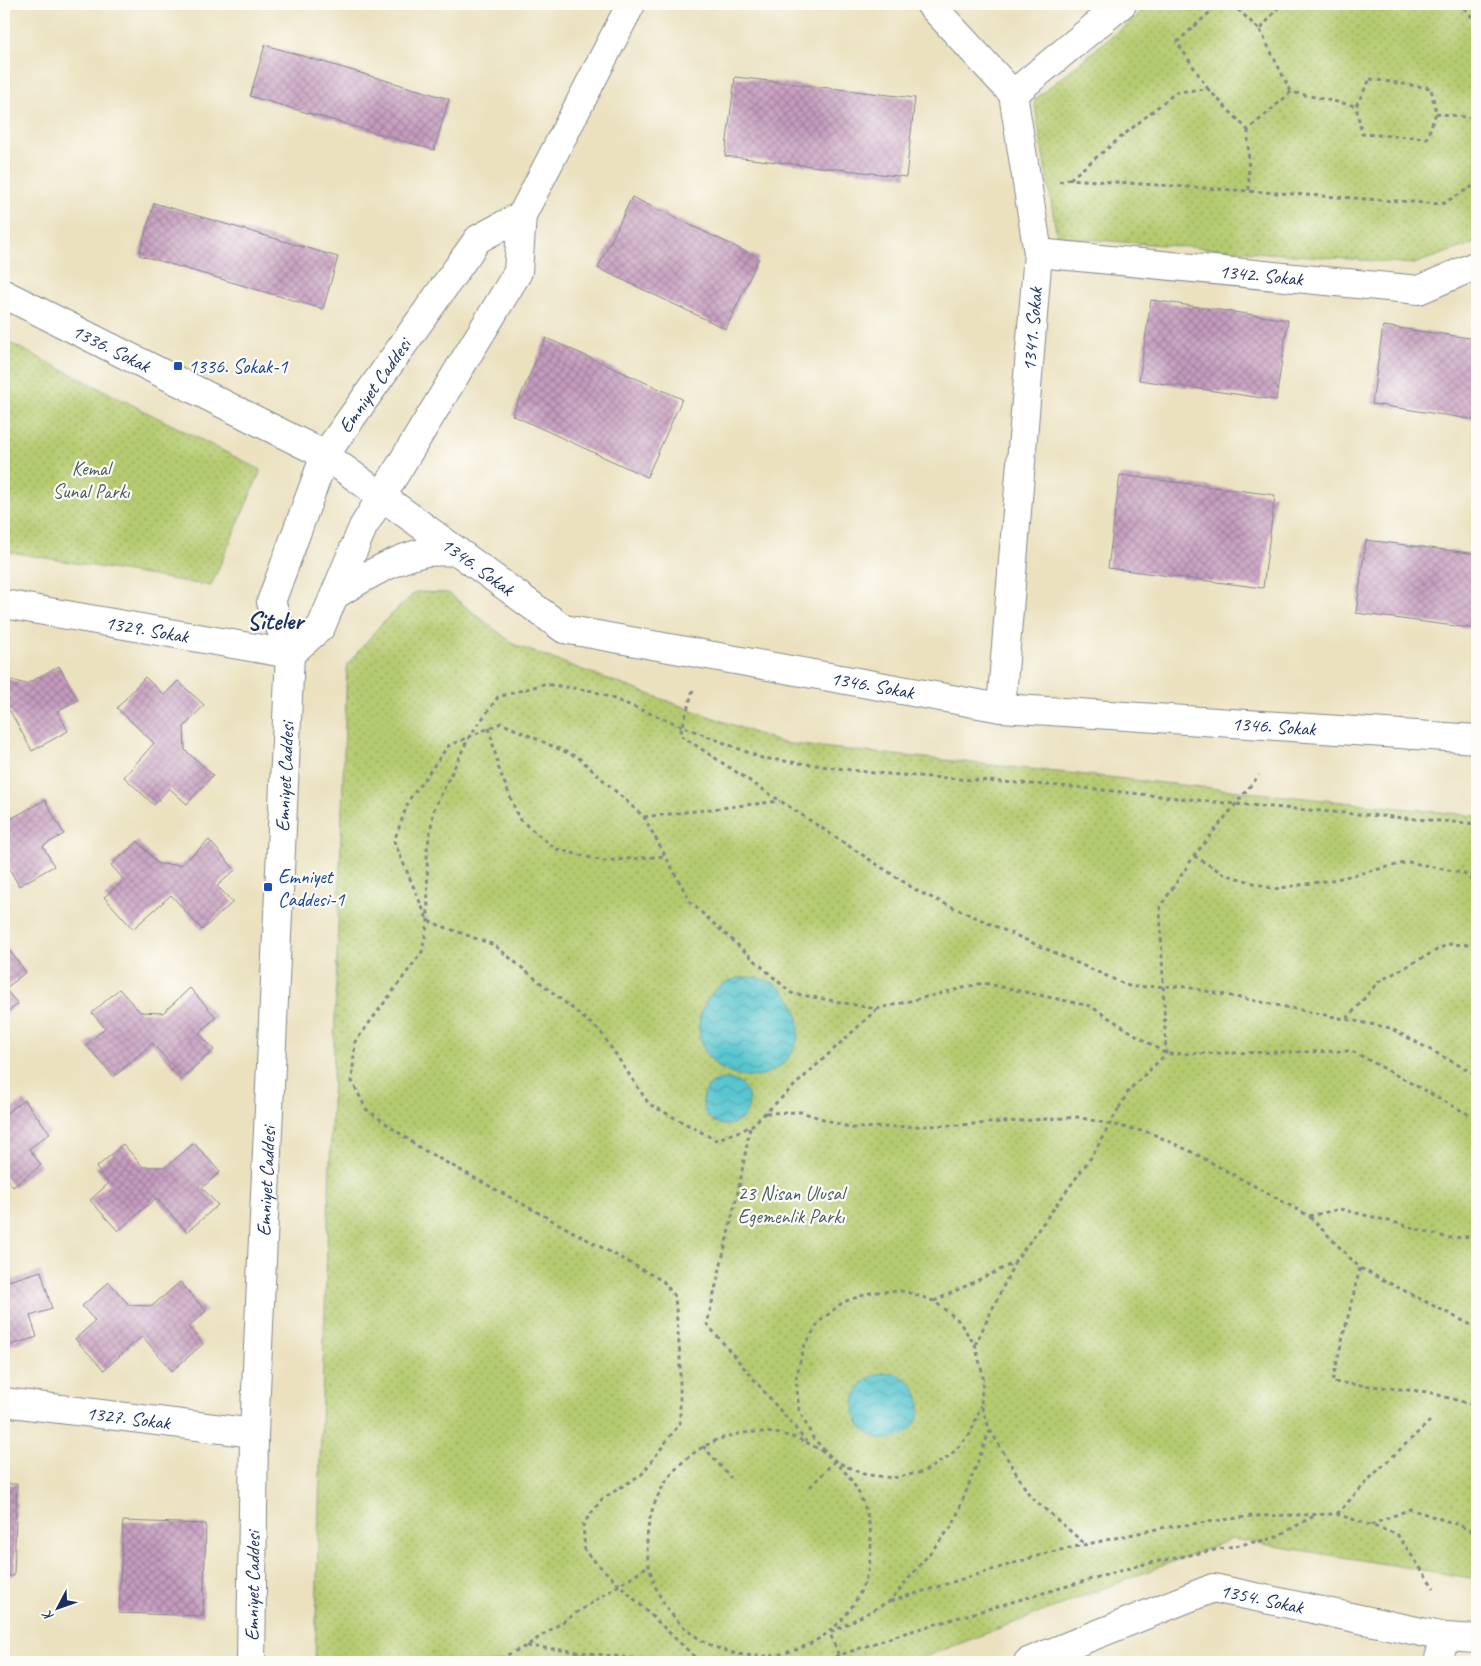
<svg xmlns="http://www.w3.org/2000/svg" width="1481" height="1666" font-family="Caveat,sans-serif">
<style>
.park{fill:url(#park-dots);stroke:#687d67}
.water{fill:url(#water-waves);stroke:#3a7a96}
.building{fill:url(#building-cross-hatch)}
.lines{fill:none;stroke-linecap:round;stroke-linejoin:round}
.minor-casing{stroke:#83888e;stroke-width:30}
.path{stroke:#83888e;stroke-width:3;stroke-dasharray:4 4;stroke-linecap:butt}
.minor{stroke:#fff;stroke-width:28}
.path-bridge{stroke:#83888e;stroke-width:3;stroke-dasharray:4 4;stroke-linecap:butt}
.transit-dot{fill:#1a4fb4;stroke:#fdfcf7;stroke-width:2}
.labels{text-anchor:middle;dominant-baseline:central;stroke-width:4.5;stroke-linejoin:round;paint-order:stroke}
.street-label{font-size:20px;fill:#1b2f5e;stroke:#fdfcf7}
.transit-label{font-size:20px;fill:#164399;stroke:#fdfcf7;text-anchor:start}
.park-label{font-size:20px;fill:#495e63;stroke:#fdfcf7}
.district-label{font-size:25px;font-weight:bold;fill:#1b2f5e;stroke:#fdfcf7}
</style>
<defs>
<pattern id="park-dots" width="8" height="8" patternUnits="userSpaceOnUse" patternTransform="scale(1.25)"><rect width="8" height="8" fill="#b5cb70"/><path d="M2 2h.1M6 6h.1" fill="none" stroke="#92a55f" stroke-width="1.8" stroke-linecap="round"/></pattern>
<pattern id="water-waves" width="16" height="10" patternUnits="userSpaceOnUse" patternTransform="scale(1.25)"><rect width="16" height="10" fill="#59c6cf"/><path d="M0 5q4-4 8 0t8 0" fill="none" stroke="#49a1ab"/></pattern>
<pattern id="building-cross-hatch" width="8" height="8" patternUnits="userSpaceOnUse" patternTransform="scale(1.25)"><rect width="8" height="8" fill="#c59bbd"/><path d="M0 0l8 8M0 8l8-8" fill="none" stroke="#9f7f9d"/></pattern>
</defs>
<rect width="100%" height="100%" fill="#fdfcf7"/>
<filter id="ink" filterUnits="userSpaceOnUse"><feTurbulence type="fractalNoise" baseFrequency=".02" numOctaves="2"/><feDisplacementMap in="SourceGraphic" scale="10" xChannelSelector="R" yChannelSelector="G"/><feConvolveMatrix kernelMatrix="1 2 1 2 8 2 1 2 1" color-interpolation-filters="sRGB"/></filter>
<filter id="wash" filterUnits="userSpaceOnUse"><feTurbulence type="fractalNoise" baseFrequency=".0096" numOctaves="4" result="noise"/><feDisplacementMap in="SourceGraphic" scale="20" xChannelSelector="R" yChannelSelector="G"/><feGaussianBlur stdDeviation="1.12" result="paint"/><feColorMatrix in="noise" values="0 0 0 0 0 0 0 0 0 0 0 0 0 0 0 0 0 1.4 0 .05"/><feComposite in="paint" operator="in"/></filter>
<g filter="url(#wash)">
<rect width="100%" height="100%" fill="#ebe1bf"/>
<!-- park -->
<g class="park">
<path d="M1151 4H1477V242L1414 264 1057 237 1034 100Z"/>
<path d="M4 340 261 470 211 586 4 551Z"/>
<path d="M416 592 448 593 515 645 782 743 1477 816V1579L1232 1539 912 1662H315L321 1424 347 665 382 623Z"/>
</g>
<!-- water -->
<g class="water">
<circle cx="749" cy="1027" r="50"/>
<circle cx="726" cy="1102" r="23"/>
<circle cx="887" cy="1406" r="33"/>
</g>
<g id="blocks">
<!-- building -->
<g class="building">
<path d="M265 45 449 99 434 150 250 96Z"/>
<path d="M735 77 915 98 906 177 725 156Z"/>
<path d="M632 197 759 258 726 329 598 268Z"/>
<path d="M154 203 338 257 323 309 139 255Z"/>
<path d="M1151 300 1288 320 1276 400 1139 380Z"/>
<path d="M1383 326 1477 339V420L1372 404Z"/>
<path d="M546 338 682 399 647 477 512 415Z"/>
<path d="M1120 475 1275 495 1263 588 1108 568Z"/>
<path d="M1366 540 1477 554V629L1356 613Z"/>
<path d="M59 666 78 700 57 711 68 731 32 751 10 711 4 714V678L26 684Z"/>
<path d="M145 677 164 695 178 681 204 705 184 727 185 750 213 775 187 804 169 788 154 805 124 777 154 743 117 708Z"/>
<path d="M45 800 64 834 43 846 54 866 19 886 4 859V816L12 818Z"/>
<path d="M209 840 235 870 217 886 233 902 202 930 171 895 133 929 104 897 124 880 111 865 138 841 158 864 181 865Z"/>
<path d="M4 944 26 972 5 989 18 1004 4 1015Z"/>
<path d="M190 988 216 1017 199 1033 214 1050 183 1077 152 1043 114 1077 86 1045 105 1028 92 1013 119 989 140 1012 163 1013Z"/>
<path d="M24 1100 50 1133 29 1149 41 1165 13 1187 4 1175V1115Z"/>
<path d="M194 1143 220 1172 202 1188 218 1205 187 1232 156 1198 118 1231 90 1200 109 1183 96 1168 123 1144 143 1167H166Z"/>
<path d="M41 1271 52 1309 30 1316 37 1337 4 1347V1281L5 1282Z"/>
<path d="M109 1282 129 1305 152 1306 180 1282 206 1311 188 1327 203 1344 172 1371 142 1336 104 1370 75 1339 95 1321 82 1306Z"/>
<path d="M4 1484H17L14 1576H4Z"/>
<path d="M123 1521 206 1524 203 1616 119 1613Z"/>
<path d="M1252 1659 1272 1661 1271 1662H1249Z"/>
</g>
</g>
</g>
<g filter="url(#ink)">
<use href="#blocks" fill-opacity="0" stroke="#83888e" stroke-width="1"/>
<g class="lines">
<defs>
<g id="minor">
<path d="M930 4 1013 94"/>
<path id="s1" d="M1038 253 1419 290 1477 265"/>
<path id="s2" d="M4 294 325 455 564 629 1001 708 1477 739"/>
<path d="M335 595C361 579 395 558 426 552 436 551 447 552 457 551"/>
<path id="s3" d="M4 604 290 654"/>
<path d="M290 654 321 627 363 527 518 272 522 215"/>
<path id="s4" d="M1001 708 1038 253 1013 94 1122 4"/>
<path id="s5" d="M4 1402 254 1433"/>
<path id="s6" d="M251 1662 254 1433 290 654 271 602 325 455 478 239 522 215 631 4"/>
<path id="s7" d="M1028 1662 1213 1588 1445 1637 1477 1639"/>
<path d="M1438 1662 1445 1637"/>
</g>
</defs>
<!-- minor casing -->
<use href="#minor" class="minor-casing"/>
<!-- path -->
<g class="path">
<path d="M1232 4 1260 30 1281 4"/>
<path d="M1458 4 1462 5 1477 23"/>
<path d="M1260 30 1291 92"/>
<path d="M1370 79 1431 88 1436 113 1427 138 1362 134 1356 106Z"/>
<path d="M1208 89 1177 42 1219 4"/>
<path d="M1436 113 1477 119"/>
<path d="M1248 130 1249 191"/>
<path d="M1070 179 1176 92 1208 89 1248 130 1291 92 1356 106"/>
<path d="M1059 182 1069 179 1442 204 1477 184"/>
<path d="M693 690 680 735 919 892 1131 987 1181 986 1390 1028 1477 1075"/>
<path d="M489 728 499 769 519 819 556 849 603 861 666 856"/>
<path d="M644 817 780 801"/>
<path d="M1194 856 1224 874 1274 889 1332 880 1409 862 1463 873 1477 885"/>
<path d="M877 1009 750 1127 716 1140 649 1104 600 1031 494 945 428 921 394 841 409 800 448 746 501 723 579 758 644 817 691 903 791 993 877 1009 983 983 1090 1006 1166 1054 1352 1051 1477 1119"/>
<path d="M1347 1019 1378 982 1448 944 1477 945"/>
<path d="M1119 1108 1129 1090 1166 1054 1160 907 1194 856 1259 775"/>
<path d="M766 1113 801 1112 852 1128 960 1125 1077 1117 1151 1133 1192 1152 1309 1216 1340 1209 1393 1222 1448 1238 1477 1236"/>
<path d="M750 1128 739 1187 707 1324 806 1441"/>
<path d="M1310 1217 1360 1268 1477 1328"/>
<path d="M1360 1268 1332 1382 1428 1392 1477 1406"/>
<path d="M934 1301 1014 1263 1092 1156 1101 1140"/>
<path d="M975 1345 1014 1264"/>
<path d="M990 1430 1030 1496 1085 1544"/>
<circle cx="759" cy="1544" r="112"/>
<path d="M703 1446 731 1478"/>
<path d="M810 1487 835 1461"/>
<path d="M1337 1514 1373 1475 1430 1421"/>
<path d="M1371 1525 1410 1509 1459 1525 1477 1534"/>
<path d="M891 1601 1047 1553 1161 1528 1253 1516 1337 1514 1397 1534 1434 1588"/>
<path d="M527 1646 666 1662"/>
<path d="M493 1662 526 1646 648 1566"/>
<path d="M700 1662 585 1552 583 1524 602 1499 642 1474 680 1423V1356L675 1297 663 1281 420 1148 366 1109 352 1081 355 1042 422 952 428 921 427 850 434 809 469 737 498 697 544 684 594 691 762 758 874 773 1074 787 1235 804 1477 824"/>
<path d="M731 1662 755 1658"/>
<path d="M820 1662 898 1635 1140 1565 1274 1538 1314 1516"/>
<path d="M841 1662 830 1633 890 1601 953 1525 990 1430 981 1405 983 1375 975 1345 958 1320 934 1301 904 1291 873 1292 843 1302 819 1322 803 1348 796 1379 799 1410 813 1438 835 1461 863 1474 893 1478 923 1472 950 1456 970 1434 981 1405"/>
</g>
<!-- minor -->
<use href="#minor" class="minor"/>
<!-- path-bridge -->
<path class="path-bridge" d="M1101 1140 1119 1108"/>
</g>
</g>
<!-- markers -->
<g class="transit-dot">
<rect x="173" y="361" width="10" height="10" rx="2.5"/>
<rect x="263" y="882" width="10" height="10" rx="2.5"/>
</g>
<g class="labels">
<!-- street labels -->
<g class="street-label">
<text stroke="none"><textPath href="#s1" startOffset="224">1342. Sokak</textPath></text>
<text stroke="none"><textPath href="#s4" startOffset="380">1341. Sokak</textPath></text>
<text stroke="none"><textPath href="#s2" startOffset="120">1336. Sokak</textPath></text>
<text stroke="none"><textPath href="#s6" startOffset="1306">Emniyet Caddesi</textPath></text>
<text stroke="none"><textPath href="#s2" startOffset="548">1346. Sokak</textPath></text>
<text stroke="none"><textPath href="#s3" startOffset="145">1329. Sokak</textPath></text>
<text stroke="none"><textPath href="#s2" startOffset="968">1346. Sokak</textPath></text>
<text stroke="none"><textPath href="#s2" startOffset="1372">1346. Sokak</textPath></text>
<text stroke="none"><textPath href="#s6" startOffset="886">Emniyet Caddesi</textPath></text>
<text stroke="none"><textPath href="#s6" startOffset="481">Emniyet Caddesi</textPath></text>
<text stroke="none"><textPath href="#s5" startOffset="125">1327. Sokak</textPath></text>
<text stroke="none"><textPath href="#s6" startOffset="76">Emniyet Caddesi</textPath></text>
<text stroke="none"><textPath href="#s7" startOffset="249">1354. Sokak</textPath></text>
</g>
<!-- transit labels -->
<g class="transit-label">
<text x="188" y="366">1336. Sokak-1</text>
<text x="278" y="876">Emniyet<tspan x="278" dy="23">Caddesi-1</tspan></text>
</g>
<!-- park labels -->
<g class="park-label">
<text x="91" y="468">Kemal<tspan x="91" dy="23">Sunal Parkı</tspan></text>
<text x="791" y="1193">23 Nisan Ulusal<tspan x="791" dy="23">Egemenlik Parkı</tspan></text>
</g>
<!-- district labels -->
<g class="district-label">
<text x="275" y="621">Siteler</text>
</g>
</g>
<!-- margin -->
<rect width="1481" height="1666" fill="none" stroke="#fdfcf7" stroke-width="20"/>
<!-- north arrow -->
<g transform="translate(58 1608) rotate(229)" stroke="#fdfcf7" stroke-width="4" paint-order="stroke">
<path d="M0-4L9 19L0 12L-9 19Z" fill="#1b2f5e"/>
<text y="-8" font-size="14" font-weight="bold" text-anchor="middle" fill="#1b2f5e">K</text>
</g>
</svg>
